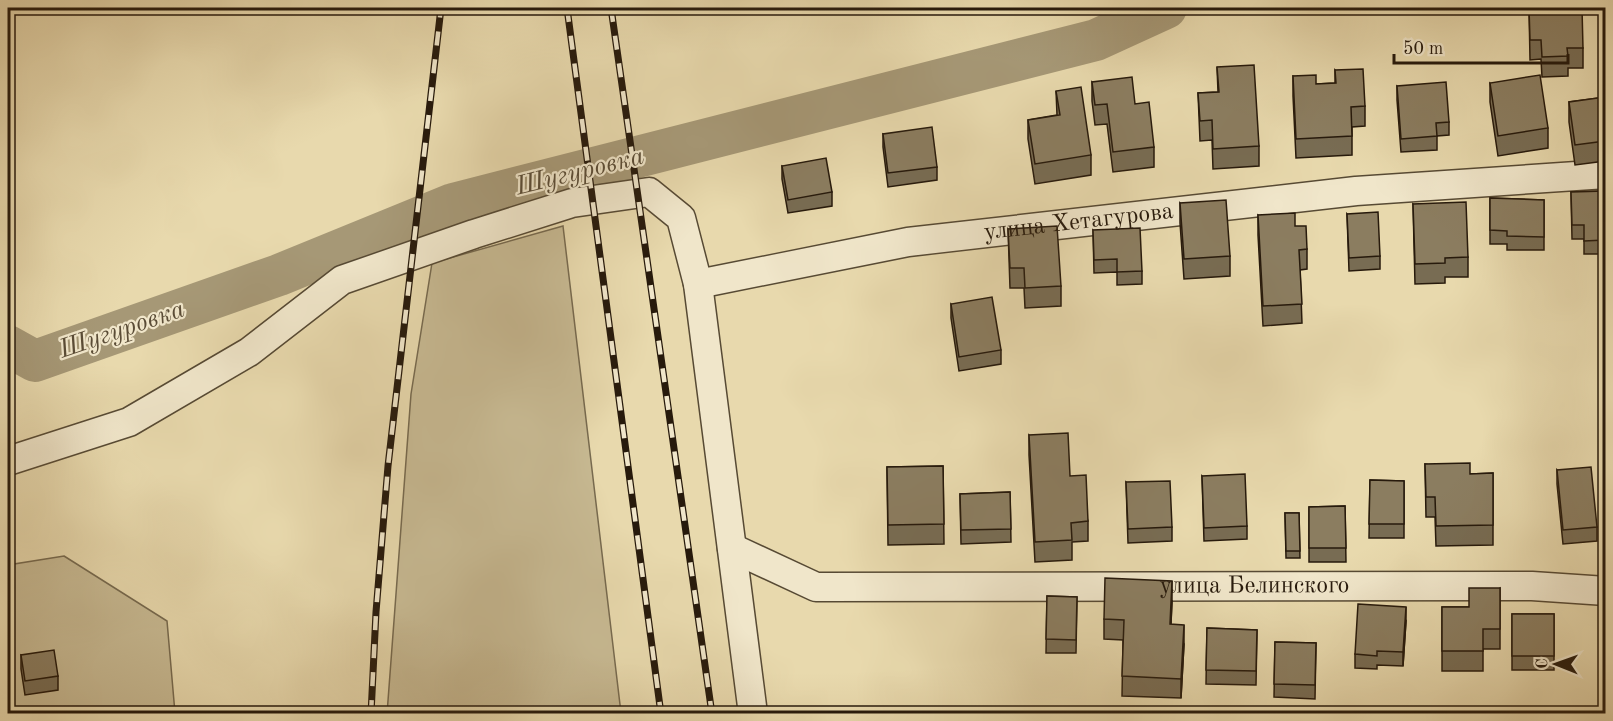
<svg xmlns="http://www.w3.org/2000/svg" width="1613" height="721" font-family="'Old Standard TT',serif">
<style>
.green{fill:#c7b992;stroke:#776a4f;stroke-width:1.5}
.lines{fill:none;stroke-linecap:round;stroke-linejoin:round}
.river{stroke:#a69876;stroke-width:42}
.minor-casing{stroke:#574a34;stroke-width:31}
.minor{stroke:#f0e6ca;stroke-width:28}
.rail-casing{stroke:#271a0c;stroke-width:7}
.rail{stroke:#f0e6ca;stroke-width:4.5;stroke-dasharray:14;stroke-linecap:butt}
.wall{fill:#786c53;stroke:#271a0c;stroke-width:1.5}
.shaded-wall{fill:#615843;stroke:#271a0c;stroke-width:1.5}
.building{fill:#8b7d60;stroke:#271a0c;stroke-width:1.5}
.labels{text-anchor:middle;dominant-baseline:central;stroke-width:4.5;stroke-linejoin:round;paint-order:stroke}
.street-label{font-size:24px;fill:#271a0c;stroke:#f0e6ca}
.water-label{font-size:26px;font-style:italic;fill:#5a4c36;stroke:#f0e6ca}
</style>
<rect width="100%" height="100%" fill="#e8d9ad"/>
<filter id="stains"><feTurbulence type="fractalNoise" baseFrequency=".00333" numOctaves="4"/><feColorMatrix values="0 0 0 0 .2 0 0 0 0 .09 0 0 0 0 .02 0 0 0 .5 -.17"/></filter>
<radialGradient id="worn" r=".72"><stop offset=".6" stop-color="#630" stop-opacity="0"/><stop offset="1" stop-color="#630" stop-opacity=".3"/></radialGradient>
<!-- green -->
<g class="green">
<path d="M563 226 621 713 387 714 411 394 432 263Z"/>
<path d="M64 556 167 621 175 713 8 714V565Z"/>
</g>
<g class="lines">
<!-- river -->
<path class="river" d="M8 346 35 361 279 275 453 204 1096 40 1166 8"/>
<defs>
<g id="minor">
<path id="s1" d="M698 284 908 242 1356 191 1606 174"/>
<path d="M8 461 129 422 249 352 342 280 474 234 572 203 649 192 681 218 698 284 753 714"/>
<path id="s2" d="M732 548 816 587 1532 586 1606 591"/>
</g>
</defs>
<!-- minor casing -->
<use href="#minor" class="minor-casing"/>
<!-- minor -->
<use href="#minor" class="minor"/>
<defs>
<g id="rail">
<path d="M567 8 661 714"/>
<path d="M611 8 712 714"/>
<path d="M371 714 376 612 388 466 441 8"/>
</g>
</defs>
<!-- rail casing -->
<use href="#rail" class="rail-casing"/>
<!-- rail -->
<use href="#rail" class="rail"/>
</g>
<!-- wall -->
<g class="wall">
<path d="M1529 8 1583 48V68H1568V76L1542 77 1541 59 1530 60Z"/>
<path d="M1217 67 1259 146V166L1213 169 1212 140 1200 141 1198 93 1218 92Z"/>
<path d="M1335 70 1365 106V126L1352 127V155L1296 158 1293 96V76L1316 84 1335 83Z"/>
<path d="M1092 82 1154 147V167L1113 172 1107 124 1095 125 1092 101Z"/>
<path d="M1490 83 1548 128V148L1498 156 1490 102Z"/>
<path d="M1397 86 1449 122V135L1437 136V150L1401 152 1397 100Z"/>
<path d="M1056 91 1091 155V175L1035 184 1028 139V120L1057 115Z"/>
<path d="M1605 97V161L1575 165 1569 122V102Z"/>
<path d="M883 134 937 167V180L888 187 883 147Z"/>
<path d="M782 166 832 192V206L788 213 782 179Z"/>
<path d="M1605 191V254H1584V239H1572L1571 192Z"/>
<path d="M1490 198 1544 200V250H1507V244H1490Z"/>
<path d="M1180 203 1230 256V276L1184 279 1180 223Z"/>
<path d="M1413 204 1468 257V277H1445V283L1415 284Z"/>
<path d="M1347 214 1380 256V269L1349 271Z"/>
<path d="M1258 215 1307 249V269L1300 270 1302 323 1263 326 1258 235Z"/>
<path d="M1008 229 1061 286V306L1025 308 1024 288H1010Z"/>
<path d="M1093 230 1142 271V284L1117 285V272L1094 273Z"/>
<path d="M951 304 1001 350V364L959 371 951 318Z"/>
<path d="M1029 435 1070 476 1088 521V541L1072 542V560L1035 562 1029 455Z"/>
<path d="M1425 464 1470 474 1493 473V545L1436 546 1435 517H1426Z"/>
<path d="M943 466 944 544 888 545 887 467Z"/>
<path d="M1557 470 1597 527V541L1563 544 1557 484Z"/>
<path d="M1202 476 1247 526V539L1204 541Z"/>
<path d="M1370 480 1404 481V538H1369Z"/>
<path d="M1126 482 1172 527V541L1128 543Z"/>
<path d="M1010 492 1011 542 961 544 960 494Z"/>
<path d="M1345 506 1346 562H1309V507Z"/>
<path d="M1285 513H1299L1300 558H1286Z"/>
<path d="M1500 588V649H1483V671H1442V607H1469Z"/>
<path d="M1047 596 1077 597 1076 653H1046Z"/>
<path d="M1172 601 1171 624 1184 644 1181 698 1122 696 1123 640 1104 639V619Z"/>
<rect x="1512" y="614" width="42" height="56"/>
<path d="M1406 621 1403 666 1377 665V669L1355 668V654Z"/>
<path d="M1207 628 1257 630 1256 685 1206 684Z"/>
<path d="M1275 642 1316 643 1315 699 1274 697Z"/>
<path d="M21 655 58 676V690L25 695 21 669Z"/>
</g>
<!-- shaded-wall -->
<g class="shaded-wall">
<path d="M1172 581V601L1170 644V624Z"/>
<path d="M1406 607V621L1403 666V652Z"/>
<path d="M1184 625V644L1181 698V679Z"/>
</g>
<!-- building -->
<g class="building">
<path d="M1529 8H1582L1583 48H1567L1568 56 1542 57 1541 40H1530Z"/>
<path d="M1254 65 1259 146 1213 149 1212 120 1200 121 1198 93 1219 92 1217 67Z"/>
<path d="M1363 69 1365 106 1351 107 1352 136 1296 139 1293 76 1316 75V84L1336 83 1335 70Z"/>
<path d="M1540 75 1548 128 1498 136 1490 83Z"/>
<path d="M1132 77 1135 104 1149 102 1154 147 1113 152 1107 104 1095 105 1092 82Z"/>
<path d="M1446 82 1449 122 1436 123 1437 136 1401 139 1397 86Z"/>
<path d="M1081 87 1091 155 1035 164 1028 120 1060 115 1056 91Z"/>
<path d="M1605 97V141L1575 145 1569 102Z"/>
<path d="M932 127 937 167 888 173 883 134Z"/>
<path d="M826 158 832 192 788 200 782 166Z"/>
<path d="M1605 191V240L1584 241V225H1572L1571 192Z"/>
<path d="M1490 198 1544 200V237L1507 236V231L1490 230Z"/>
<path d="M1226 200 1230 256 1184 259 1180 203Z"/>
<path d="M1466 202 1468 257 1445 258V263L1415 264 1413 204Z"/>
<path d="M1378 212 1380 256 1349 258 1347 214Z"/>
<path d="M1295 213V226H1306L1307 249 1299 250 1302 304 1263 306 1258 215Z"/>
<path d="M1057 226 1061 286 1025 288 1024 268H1010L1008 229Z"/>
<path d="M1140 228 1142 271 1117 272V259L1094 260 1093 230Z"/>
<path d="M992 297 1001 350 959 357 951 304Z"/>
<path d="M1068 433 1070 476 1086 475 1088 521 1071 523 1072 540 1035 542 1029 435Z"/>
<path d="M1470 463V474L1493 473V525L1436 526 1435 497H1426L1425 464Z"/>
<path d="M943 466 944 524 888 525 887 467Z"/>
<path d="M1591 467 1597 527 1563 530 1557 470Z"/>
<path d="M1245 474 1247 526 1204 528 1202 476Z"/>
<path d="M1370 480 1404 481V524H1369Z"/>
<path d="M1170 481 1172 527 1128 529 1126 482Z"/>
<path d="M1010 492 1011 529 961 530 960 494Z"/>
<path d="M1345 506 1346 548H1309V507Z"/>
<path d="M1285 513H1299L1300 551H1286Z"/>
<path d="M1105 578 1172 581 1170 624 1184 625 1181 679 1122 676 1124 620 1104 619Z"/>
<path d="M1469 588H1500V629H1483V651H1442V607H1469Z"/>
<path d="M1047 596 1077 597 1076 640 1046 639Z"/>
<path d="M1358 604 1406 607 1403 652 1377 651V656L1355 654Z"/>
<rect x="1512" y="614" width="42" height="42"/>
<path d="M1207 628 1257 630 1256 671 1206 670Z"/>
<path d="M1275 642 1316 643 1315 685 1274 684Z"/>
<path d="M54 650 58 676 25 681 21 655Z"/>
<rect x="1434" y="712" width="33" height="2"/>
</g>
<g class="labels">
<!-- street labels -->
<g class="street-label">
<text stroke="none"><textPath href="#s1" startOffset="386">улица Хетагурова</textPath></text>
<text stroke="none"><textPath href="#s2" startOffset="531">улица Белинского</textPath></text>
</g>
<!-- water labels -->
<g class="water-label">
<text transform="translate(580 172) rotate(-14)">Шугуровка</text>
<text transform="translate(122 330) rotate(-19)">Шугуровка</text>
</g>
</g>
<!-- margin -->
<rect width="1613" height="721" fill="none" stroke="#e8d9ad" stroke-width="30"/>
<rect x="9" y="9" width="1595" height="703" fill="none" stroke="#271a0c" stroke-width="3"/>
<rect x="15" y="15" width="1583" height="691" fill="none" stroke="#271a0c" stroke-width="1.5"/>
<!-- north arrow -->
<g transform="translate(1556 664) rotate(271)" stroke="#f0e6ca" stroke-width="4.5" paint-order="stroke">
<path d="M0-4.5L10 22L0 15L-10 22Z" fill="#271a0c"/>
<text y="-9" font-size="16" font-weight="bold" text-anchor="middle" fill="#271a0c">С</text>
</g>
<!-- scale -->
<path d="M1394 54v9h174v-9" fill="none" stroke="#271a0c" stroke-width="3"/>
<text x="1403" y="54" font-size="18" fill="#271a0c" stroke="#f0e6ca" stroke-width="4.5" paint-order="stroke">50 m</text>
<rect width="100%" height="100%" filter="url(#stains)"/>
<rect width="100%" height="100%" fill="url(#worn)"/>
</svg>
